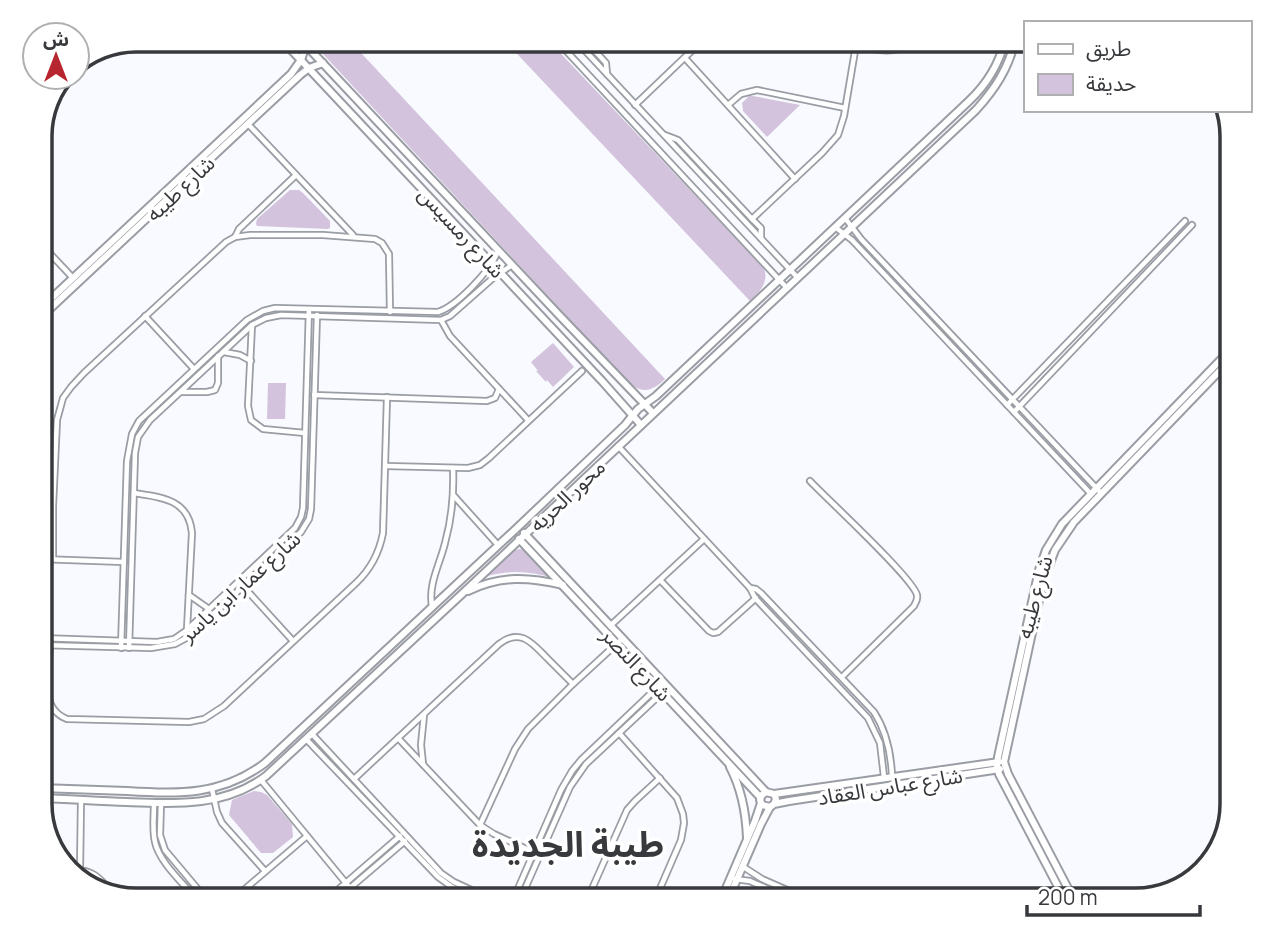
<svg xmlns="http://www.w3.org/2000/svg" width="1272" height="940" font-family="Manrope,'Noto Sans Arabic',sans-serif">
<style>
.green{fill:#d3c3dc}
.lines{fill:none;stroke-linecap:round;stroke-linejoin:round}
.street-casing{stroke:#9a9da4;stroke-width:8}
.secondary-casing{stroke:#9a9da4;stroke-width:10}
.primary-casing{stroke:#9a9da4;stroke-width:10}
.street{stroke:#fff;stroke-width:4.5}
.secondary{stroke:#fff;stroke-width:6}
.primary{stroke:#fff;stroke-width:7}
.labels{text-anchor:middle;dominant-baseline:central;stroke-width:7;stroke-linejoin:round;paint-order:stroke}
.street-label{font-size:21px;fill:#37393c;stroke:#fff}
.town-label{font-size:35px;font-weight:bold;fill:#37393c;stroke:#fff}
.rim{fill:none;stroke:#37393c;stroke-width:3.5}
</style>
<rect width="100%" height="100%" fill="#f8faff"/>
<!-- green -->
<g class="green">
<path d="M310 40H349L665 379C640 404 629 381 610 363Z"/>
<path d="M504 40H548L764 268C769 283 760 291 750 301Z"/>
<path d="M749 96H753L800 105 767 137 743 111 742 103Z"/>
<path d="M290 190H299L303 193 330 221V228L328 229 257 226 256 224 257 219Z"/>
<path d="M553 343 574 367 553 387 547 380 546 382 536 371H538L531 362Z"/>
<path d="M268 383H286L285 419H267Z"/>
<path d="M519 549 527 550 552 578C530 571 510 570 488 576L512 551Z"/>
<path d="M254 791 261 792 267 795 292 824 293 837 273 853H261L229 815 232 800Z"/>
</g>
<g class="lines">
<defs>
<g id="street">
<path d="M556 40 786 287"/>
<path d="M575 40 797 277"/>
<path d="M585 40 606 63 607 74"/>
<path d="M834 40C860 46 894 60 917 40"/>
<path d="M596 52 610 40"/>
<path d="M685 58 795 179"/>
<path d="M635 105 703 40"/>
<path d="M728 105 741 94 757 90 845 108"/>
<path d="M248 124 353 235"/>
<path d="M665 135 678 140 752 219 761 228V238"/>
<path d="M845 218 861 239 1101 493"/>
<path d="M752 219 822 153 838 135 844 116 856 45"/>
<path d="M835 227 852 240 1091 494"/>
<path d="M235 237 239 229 296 175"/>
<path d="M40 243 73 278"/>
<path d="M145 316 194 369"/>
<path d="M441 320 450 336 528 420"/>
<path d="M252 325 248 406 251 420 263 429 305 433"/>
<path d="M224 352 240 355 251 361"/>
<path d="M181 392H207L215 390 218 383V356"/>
<path d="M314 395 487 401 495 398 499 389"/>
<path d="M1007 405 1185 221"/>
<path d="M1014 412 1192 225"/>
<path d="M618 446 750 588 755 598 868 718 880 743 884 777"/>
<path d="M386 466 468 468 480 465 489 458 582 371"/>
<path d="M810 481C827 499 913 578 917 595 918 600 916 601 914 606L842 677"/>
<path d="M134 493C161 497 189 499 192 533L187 629"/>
<path d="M454 496 498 545"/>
<path d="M40 559 124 562"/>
<path d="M53 559V506L57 420 63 398 71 387 84 373 226 242 235 237 250 235H323L375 239 382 243 389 254 390 312"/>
<path d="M660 580 709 631 713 633 718 632 756 598"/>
<path d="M243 586 293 641"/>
<path d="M750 588 756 589 761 593 874 712C887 732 891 753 892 776"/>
<path d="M189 595 209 609"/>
<path d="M432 606C428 584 440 564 445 543 452 518 454 493 453 468"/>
<path d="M610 626 704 539"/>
<path d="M40 638 157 642 174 639 187 630 295 528 301 517 303 508 309 309"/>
<path d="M40 645 151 648 175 644 190 636 301 532 309 519 311 509 317 315"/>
<path d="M50 646C49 670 38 708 67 719L189 722 204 719 224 706 356 583C371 569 379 554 383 533L387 397"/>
<path d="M121 648 127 461 132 434 139 421 247 320 263 311 275 308 438 312C457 306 491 270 498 251"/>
<path d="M129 648 135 453 138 437 150 420 252 325 266 318 281 315 441 320 450 316 493 278 512 265"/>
<path d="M619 733 677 798 683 814 684 823 681 840 655 900"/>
<path d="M312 734 441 873 454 882 493 900"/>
<path d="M398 738 480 825 494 834 535 853"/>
<path d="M306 739 438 877 452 887 478 900"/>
<path d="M423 764 421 745 424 715"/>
<path d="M354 779 499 644C521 627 533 644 548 659 556 667 565 676 573 684"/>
<path d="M261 780 350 888"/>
<path d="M212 789 217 812 222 823 265 871"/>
<path d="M154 803C154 816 152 830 155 842 159 862 184 884 197 900"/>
<path d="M161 803 160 835 165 850 207 900"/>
<path d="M480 825 515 749 528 729 573 684 623 638"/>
<path d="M742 866 762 879 810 900"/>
<path d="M80 870 81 800"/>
<path d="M73 871C91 868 100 878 111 891"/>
<path d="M735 879 750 881 793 900"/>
<path d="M232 900 307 836"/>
<path d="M326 900 400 836"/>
<path d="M336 900 405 841"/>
<path d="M513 900 561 790 572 771 581 760 663 682"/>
<path d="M520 900 570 787 586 764 664 691"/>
<path d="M587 900 627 810 635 801 660 778"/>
</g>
<g id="secondary">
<path d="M282 40 602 381 641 425"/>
<path d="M301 40 559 315 653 413"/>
<path d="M40 309 291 74 301 60 306 45"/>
<path d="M40 318 300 75 309 68 323 63"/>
<path d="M524 533 766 792"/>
<path d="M519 539 760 797"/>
<path d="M468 591C501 575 529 577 563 585"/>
<path d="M730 767C742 790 746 812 747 838"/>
<path d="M40 788C69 789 98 790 127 791 179 794 221 796 265 763L518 527 625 425 638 409 656 396 969 101C987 84 999 65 1005 40"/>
<path d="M774 794 999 762"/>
<path d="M40 798C69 799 98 801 127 802 176 804 224 807 266 776L463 593 976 110C995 89 1009 68 1015 40"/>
<path d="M774 804 776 799 774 794 766 792 762 795 760 800 762 805 770 807 774 804 789 801 1000 769"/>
<path d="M721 900 755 821 761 803"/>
<path d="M728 900 761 824 770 807"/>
<path d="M1065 900 999 774 997 766 998 757 1039 570 1046 550 1062 524 1232 348"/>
<path d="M1074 900 1008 774 1004 762 1043 582 1055 550 1074 522 1232 358"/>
</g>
<path id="primary" d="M95 56 145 40"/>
</defs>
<!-- street casing -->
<use href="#street" class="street-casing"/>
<!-- secondary casing -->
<use href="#secondary" class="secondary-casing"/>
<!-- primary casing -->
<use href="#primary" class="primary-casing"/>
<!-- street -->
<use href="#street" class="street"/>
<!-- secondary -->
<use href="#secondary" class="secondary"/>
<!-- primary -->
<use href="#primary" class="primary"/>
</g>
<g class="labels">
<!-- street labels -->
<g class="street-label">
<text transform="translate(180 188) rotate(-43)">شارع طيبه</text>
<text transform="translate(462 232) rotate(47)">شارع رمسيس</text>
<text transform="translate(567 495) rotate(-43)">محور الحريه</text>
<text transform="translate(240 586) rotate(-42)">شارع عمار ابن ياسر</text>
<text transform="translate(1034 597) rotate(-75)">شارع طيبه</text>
<text transform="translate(637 664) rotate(47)">شارع النصر</text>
<text transform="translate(890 786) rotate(-9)">شارع عباس العقاد</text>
</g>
<!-- town labels -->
<g class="town-label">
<text x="568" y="844">طيبة الجديدة</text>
</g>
</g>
<!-- crop -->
<path d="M0 0H1272V940H0ZM136 52H1136A84 84 0 0 1 1220 136V804A84 84 0 0 1 1136 888H136A84 84 0 0 1 52 804V136A84 84 0 0 1 136 52Z" fill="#fff" fill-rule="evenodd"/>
<path class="rim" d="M136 52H1136A84 84 0 0 1 1220 136V804A84 84 0 0 1 1136 888H136A84 84 0 0 1 52 804V136A84 84 0 0 1 136 52Z"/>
<!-- legend -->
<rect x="1024" y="21" width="228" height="91" fill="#ffffff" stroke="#afb0b1" stroke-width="2"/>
<rect x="1038" y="44" width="35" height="10" fill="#ffffff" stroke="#afb0b1" stroke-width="2"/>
<text x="1086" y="56" font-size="21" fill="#37393c">طريق</text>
<rect x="1038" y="74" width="35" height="21" fill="#d3c3dc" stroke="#afb0b1" stroke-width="2"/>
<text x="1086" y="91" font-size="21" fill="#37393c">حديقة</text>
<!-- north arrow -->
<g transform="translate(56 56)"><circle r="33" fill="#ffffff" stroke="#afb0b1" stroke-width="2"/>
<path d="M0-5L12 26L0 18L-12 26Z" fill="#b7262e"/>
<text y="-10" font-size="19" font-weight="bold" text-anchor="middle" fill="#37393c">ش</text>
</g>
<!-- scale -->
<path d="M1027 905v10h173v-10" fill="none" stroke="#37393c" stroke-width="3.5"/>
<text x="1038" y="905" font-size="21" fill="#37393c" stroke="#ffffff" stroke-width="5" paint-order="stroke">200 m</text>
</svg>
